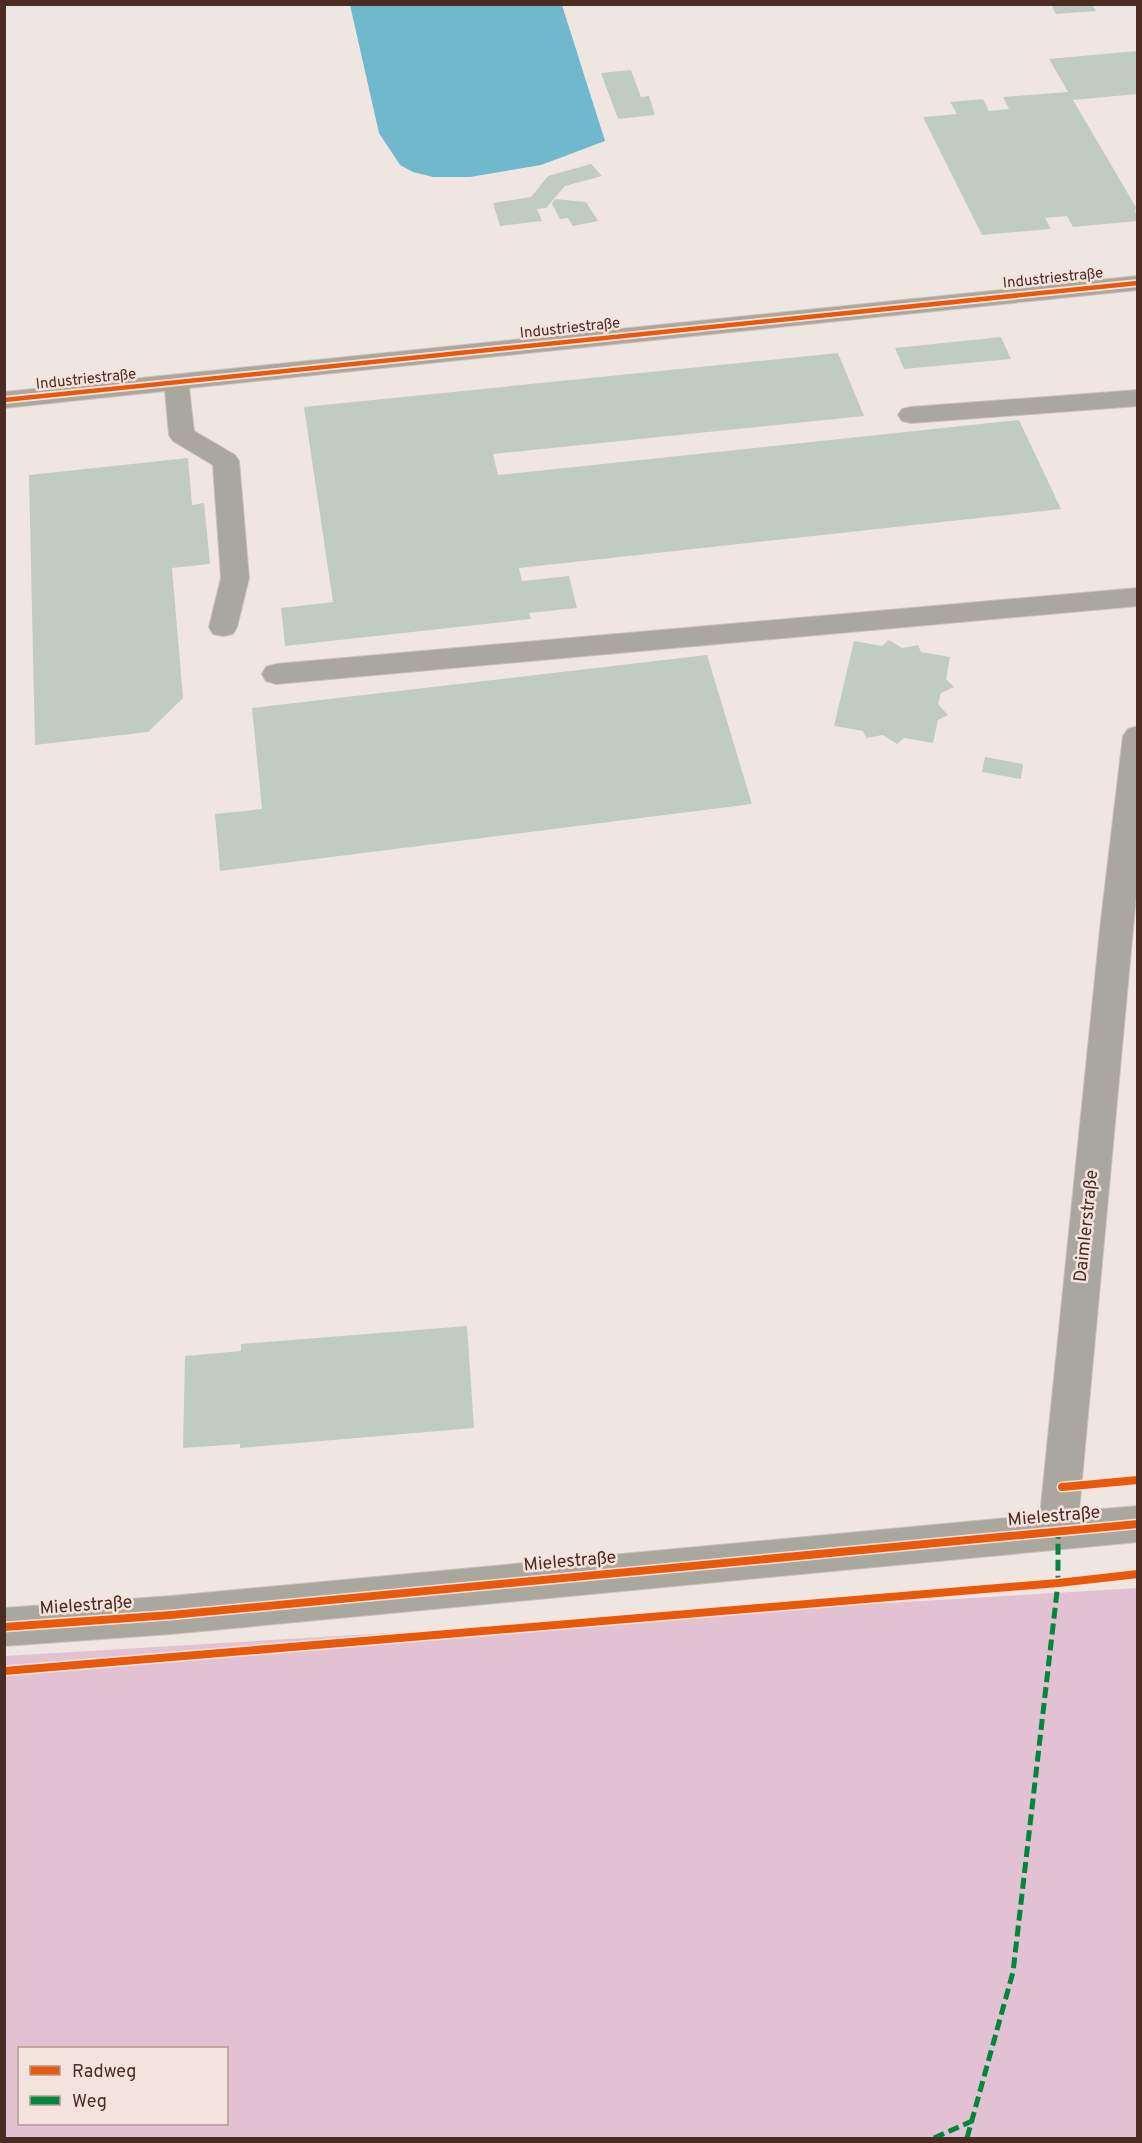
<svg xmlns="http://www.w3.org/2000/svg" width="1142" height="2143" font-family="Overpass,sans-serif">
<style>
.green{fill:#e2c2d2;fill-rule:evenodd}
.water{fill:#70b8cc}
.building{fill:#c0ccc2}
.lines{fill:none;stroke-linecap:round;stroke-linejoin:round}
.minor-casing{stroke:#cdc2bc;stroke-width:2}
.minor{fill:#aaa79e;fill-rule:evenodd}
.quiet{stroke:#00873e;stroke-width:5;stroke-dasharray:11 5;stroke-linecap:butt}
.cycleway-far1-casing{stroke:#f4e3dd;stroke-width:8}
.cycleway-casing{stroke:#f4e3dd;stroke-width:11}
.cycleway-far1{stroke:#e8590c;stroke-width:4.5}
.cycleway{stroke:#e8590c;stroke-width:8}
.labels{text-anchor:middle;dominant-baseline:central;stroke-width:5;stroke-linejoin:round;paint-order:stroke}
.far-street-label{font-size:15px;fill:#4b2c22;stroke:#f4e3dd}
.street-label{font-size:18px;fill:#4b2c22;stroke:#f4e3dd}
</style>
<rect width="100%" height="100%" fill="#efe6e2"/>
<!-- green -->
<path class="green" d="M1137 1588V2138H5V1656ZM20 2048H226V2124H20Z"/>
<!-- water -->
<path class="water" d="M350 5H562L605 141 541 165 470 177H433L413 172 400 165 379 133Z"/>
<!-- building -->
<g class="building">
<path d="M1051 4H1092L1096 11 1056 14Z"/>
<path d="M1137 51V94L1073 100 1137 209H1135L1137 221 1073 227 1067 216 1045 218 1051 229 982 235 923 117 957 114 950 102 983 99 989 111 1009 109 1003 97 1068 92 1049 59Z"/>
<path d="M631 70 641 97 649 96 655 115 618 119 601 73Z"/>
<path d="M591 164 602 176 565 186 546 208 537 209 542 221 500 226 493 203 531 197 548 176Z"/>
<path d="M555 199 586 202 598 221 573 226 568 218 560 219 552 204Z"/>
<path d="M1001 337 1011 359 904 369 895 348Z"/>
<path d="M838 353 864 416 493 454 498 475 1019 420 1061 509 519 568 522 581 569 576 577 608 529 613 531 619 285 646 281 608 333 602 304 407Z"/>
<path d="M188 458 192 505 204 503 210 564 172 568 183 698 148 732 35 745 29 475Z"/>
<path d="M889 640 902 648 918 645 921 652 950 657 946 679 954 687 941 693 938 704 948 715 938 720 933 743 904 738 897 744 883 735 866 738 863 731 834 726 854 641 882 646Z"/>
<path d="M707 655 752 804 220 871 215 814 262 809 252 708Z"/>
<path d="M985 757 1023 764 1021 779 982 772Z"/>
<path d="M467 1326 474 1428 240 1448V1444L183 1448 185 1356 241 1351V1344Z"/>
</g>
<g class="lines">
<defs>
<g id="minor">
<path d="M1138 276V290L189 388 194 431 235 455 239 461 249 578 237 627 233 634 223 636 213 634 209 627 221 578 213 465 173 441 169 435 165 391 4 408V392Z"/>
<path d="M1138 390V406L911 423 902 421 898 415 902 409 911 407Z"/>
<path d="M1138 588V606L276 684 266 681 262 674 266 667 276 664Z"/>
<path d="M1138 726V875L1079 1511 1138 1506V1542L171 1634 4 1646V1608L171 1596 1040 1515 1101 920 1123 736 1128 729Z"/>
</g>
</defs>
<!-- minor casing -->
<use href="#minor" class="minor-casing"/>
<!-- minor -->
<use href="#minor" class="minor"/>
<!-- quiet -->
<g class="quiet">
<path d="M934 2138 972 2121"/>
<path d="M967 2138 1013 1972 1058 1583V1531"/>
</g>
<defs>
<path id="cycleway-far1" d="M4 400 1138 283"/>
<g id="cycleway">
<path d="M1062 1487 1138 1480"/>
<path d="M4 1627 171 1615 1138 1524"/>
<path d="M4 1671 1058 1583 1138 1574"/>
</g>
</defs>
<!-- cycleway-far1 casing -->
<use href="#cycleway-far1" class="cycleway-far1-casing"/>
<!-- cycleway casing -->
<use href="#cycleway" class="cycleway-casing"/>
<!-- cycleway-far1 -->
<use href="#cycleway-far1" class="cycleway-far1"/>
<!-- cycleway -->
<use href="#cycleway" class="cycleway"/>
</g>
<g class="labels">
<!-- far-street labels -->
<g class="far-street-label">
<text transform="translate(1053 279) rotate(-6)">Industriestraße</text>
<text transform="translate(570 329) rotate(-6)">Industriestraße</text>
<text transform="translate(86 380) rotate(-6)">Industriestraße</text>
</g>
<!-- street labels -->
<g class="street-label">
<text transform="translate(1087 1226) rotate(-84)">Daimlerstraße</text>
<text transform="translate(1054 1517) rotate(-5)">Mielestraße</text>
<text transform="translate(570 1562) rotate(-5)">Mielestraße</text>
<text transform="translate(86 1606) rotate(-4)">Mielestraße</text>
</g>
</g>
<!-- border -->
<rect width="1142" height="2143" fill="none" stroke="#4b2c22" stroke-width="12"/>
<!-- legend -->
<rect x="18" y="2047" width="210" height="78" fill="#f4e3dd" stroke="#b09a92" stroke-width="1.5"/>
<rect x="30" y="2066" width="30" height="9" fill="#e8590c" stroke="#b09a92" stroke-width="1.5"/>
<text x="72" y="2077" font-size="18" fill="#4b2c22">Radweg</text>
<rect x="30" y="2096" width="30" height="9" fill="#00873e" stroke="#b09a92" stroke-width="1.5"/>
<text x="72" y="2107" font-size="18" fill="#4b2c22">Weg</text>
</svg>
